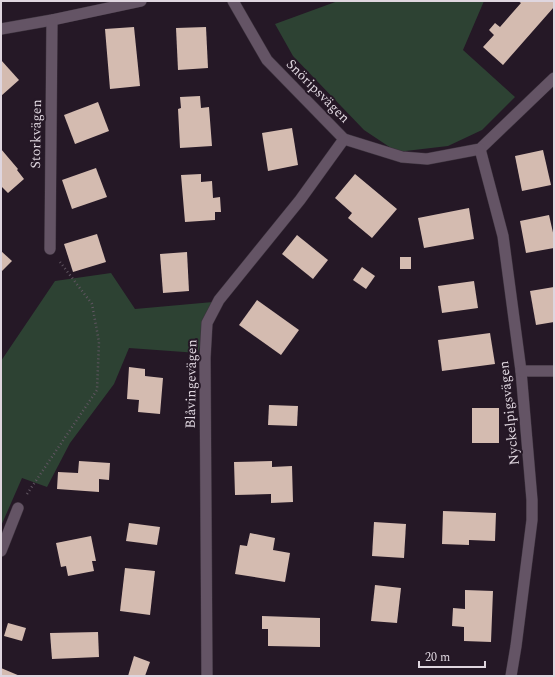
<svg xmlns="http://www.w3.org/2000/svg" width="555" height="677" font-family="Spectral,serif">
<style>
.green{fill:#2d4233}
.building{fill:#d4bbb0}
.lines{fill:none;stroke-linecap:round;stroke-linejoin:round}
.minor-casing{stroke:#3c323d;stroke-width:12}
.path{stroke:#615662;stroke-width:2.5;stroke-dasharray:1 3;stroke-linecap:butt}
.minor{stroke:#645465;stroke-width:11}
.labels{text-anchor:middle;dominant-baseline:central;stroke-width:4;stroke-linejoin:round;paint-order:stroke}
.street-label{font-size:14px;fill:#dfd6df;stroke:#251826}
</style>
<rect width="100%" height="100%" fill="#251826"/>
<!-- green -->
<g class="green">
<path d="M338 1H484L463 50 515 97 482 130 448 146 397 152 364 130 293 56 275 24Z"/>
<path d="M111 273 135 309 213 302 198 353 129 348 114 384 70 443 47 487 22 478 1 526V361L55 281Z"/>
</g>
<!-- building -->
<g class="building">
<path d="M518 1H554V7L503 65 483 47 494 35 489 30 495 23 500 27 521 3Z"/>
<path d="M134 27 140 86 110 89 105 29Z"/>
<path d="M206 27 208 68 178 70 176 28Z"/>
<path d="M1 60 19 80 1 96Z"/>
<path d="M200 96 201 108 209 107 212 146 180 148 178 109 181 108 180 97Z"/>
<path d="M98 102 109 131 75 144 64 115Z"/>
<path d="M292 128 298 165 268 171 262 133Z"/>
<path d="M1 149 18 169 17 170 24 179 8 193 1 186Z"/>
<path d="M543 150 551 185 522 191 515 156Z"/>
<path d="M96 168 107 197 72 209 62 180Z"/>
<path d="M201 174V182L212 181 213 198 220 197 221 212H215V220L185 222 181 175Z"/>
<path d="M355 174 397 209 372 238 348 218 352 213 335 198Z"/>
<path d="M469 208 474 239 424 248 418 218Z"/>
<path d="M549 215 554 237V248L526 253 520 221Z"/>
<path d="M97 234 106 262 73 272 64 244Z"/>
<path d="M297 235 328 260 313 279 282 254Z"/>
<path d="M1 251 12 261 1 272Z"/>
<path d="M187 252 189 291 163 293 160 254Z"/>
<rect x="400" y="257" width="11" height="12"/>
<path d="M362 267 375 276 366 289 353 280Z"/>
<path d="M474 281 478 308 442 313 438 286Z"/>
<path d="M554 287V322L536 325 530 291Z"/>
<path d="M257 300 299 330 281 355 239 325Z"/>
<path d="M490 333 495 364 442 371 438 340Z"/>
<path d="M129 367 145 369V376L163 378 160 414 138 412 139 400 127 399Z"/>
<path d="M269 405 298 406 297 426 268 425Z"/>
<rect x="472" y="408" width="27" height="35"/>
<path d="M79 461 110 463 109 480 99 479V492L57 489 58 472 78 473Z"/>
<path d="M272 461V467L292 466 293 502 271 503V494L235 495 234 462Z"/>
<path d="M443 511 496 513 495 541 469 540V545L442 544Z"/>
<path d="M374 522 406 524 404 558 372 556Z"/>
<path d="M129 523 160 527 157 545 126 541Z"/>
<path d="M250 533 275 538 273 550 290 553 285 582 235 574 240 545 247 546Z"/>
<path d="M91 536 96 561H92L94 571 68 576 66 566 61 567 56 543Z"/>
<path d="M125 568 155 571 150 615 120 611Z"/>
<path d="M375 585 401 588 397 623 371 621Z"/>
<path d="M465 590 493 591 491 642 464 641V627L452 626 453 608 465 609Z"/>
<path d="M262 616 320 618V647L268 646V629H262Z"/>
<path d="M8 623 26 628 22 641 4 636Z"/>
<path d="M98 632 99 657 52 659 50 633Z"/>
<path d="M134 656 150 662 145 676H128Z"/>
<path d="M1 668 20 676H1Z"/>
</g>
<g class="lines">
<defs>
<g id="minor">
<path d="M233 1 267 60 344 139 402 157 427 159 480 149 554 78"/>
<path d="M1 29 52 20 141 1"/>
<path d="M480 149 503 236 521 371 532 500V520L516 646 511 676"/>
<path d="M50 249 52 20"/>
<path d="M521 371H554"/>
<path d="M1 551 18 508"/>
<path d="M207 676 205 358 207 323 219 300 300 200 344 139"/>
</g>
</defs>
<!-- minor casing -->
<use href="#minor" class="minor-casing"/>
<!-- path -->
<path class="path" d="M27 494 97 390 99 342 92 304 60 262"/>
<!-- minor -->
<use href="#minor" class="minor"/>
</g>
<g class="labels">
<!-- street labels -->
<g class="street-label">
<text transform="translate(318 91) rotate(45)">Snöripsvägen</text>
<text transform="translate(36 134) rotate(-89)">Storkvägen</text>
<text transform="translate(191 384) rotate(-89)">Blåvingevägen</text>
<text transform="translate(509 413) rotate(-96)">Nyckelpigsvägen</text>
</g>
</g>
<!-- border -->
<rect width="555" height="677" fill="none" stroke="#dfd6df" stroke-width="4"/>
<!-- scale -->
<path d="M419 661v6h66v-6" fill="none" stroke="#dfd6df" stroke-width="2"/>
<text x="425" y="661" font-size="12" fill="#dfd6df" stroke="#251826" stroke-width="3" paint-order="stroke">20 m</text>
</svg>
